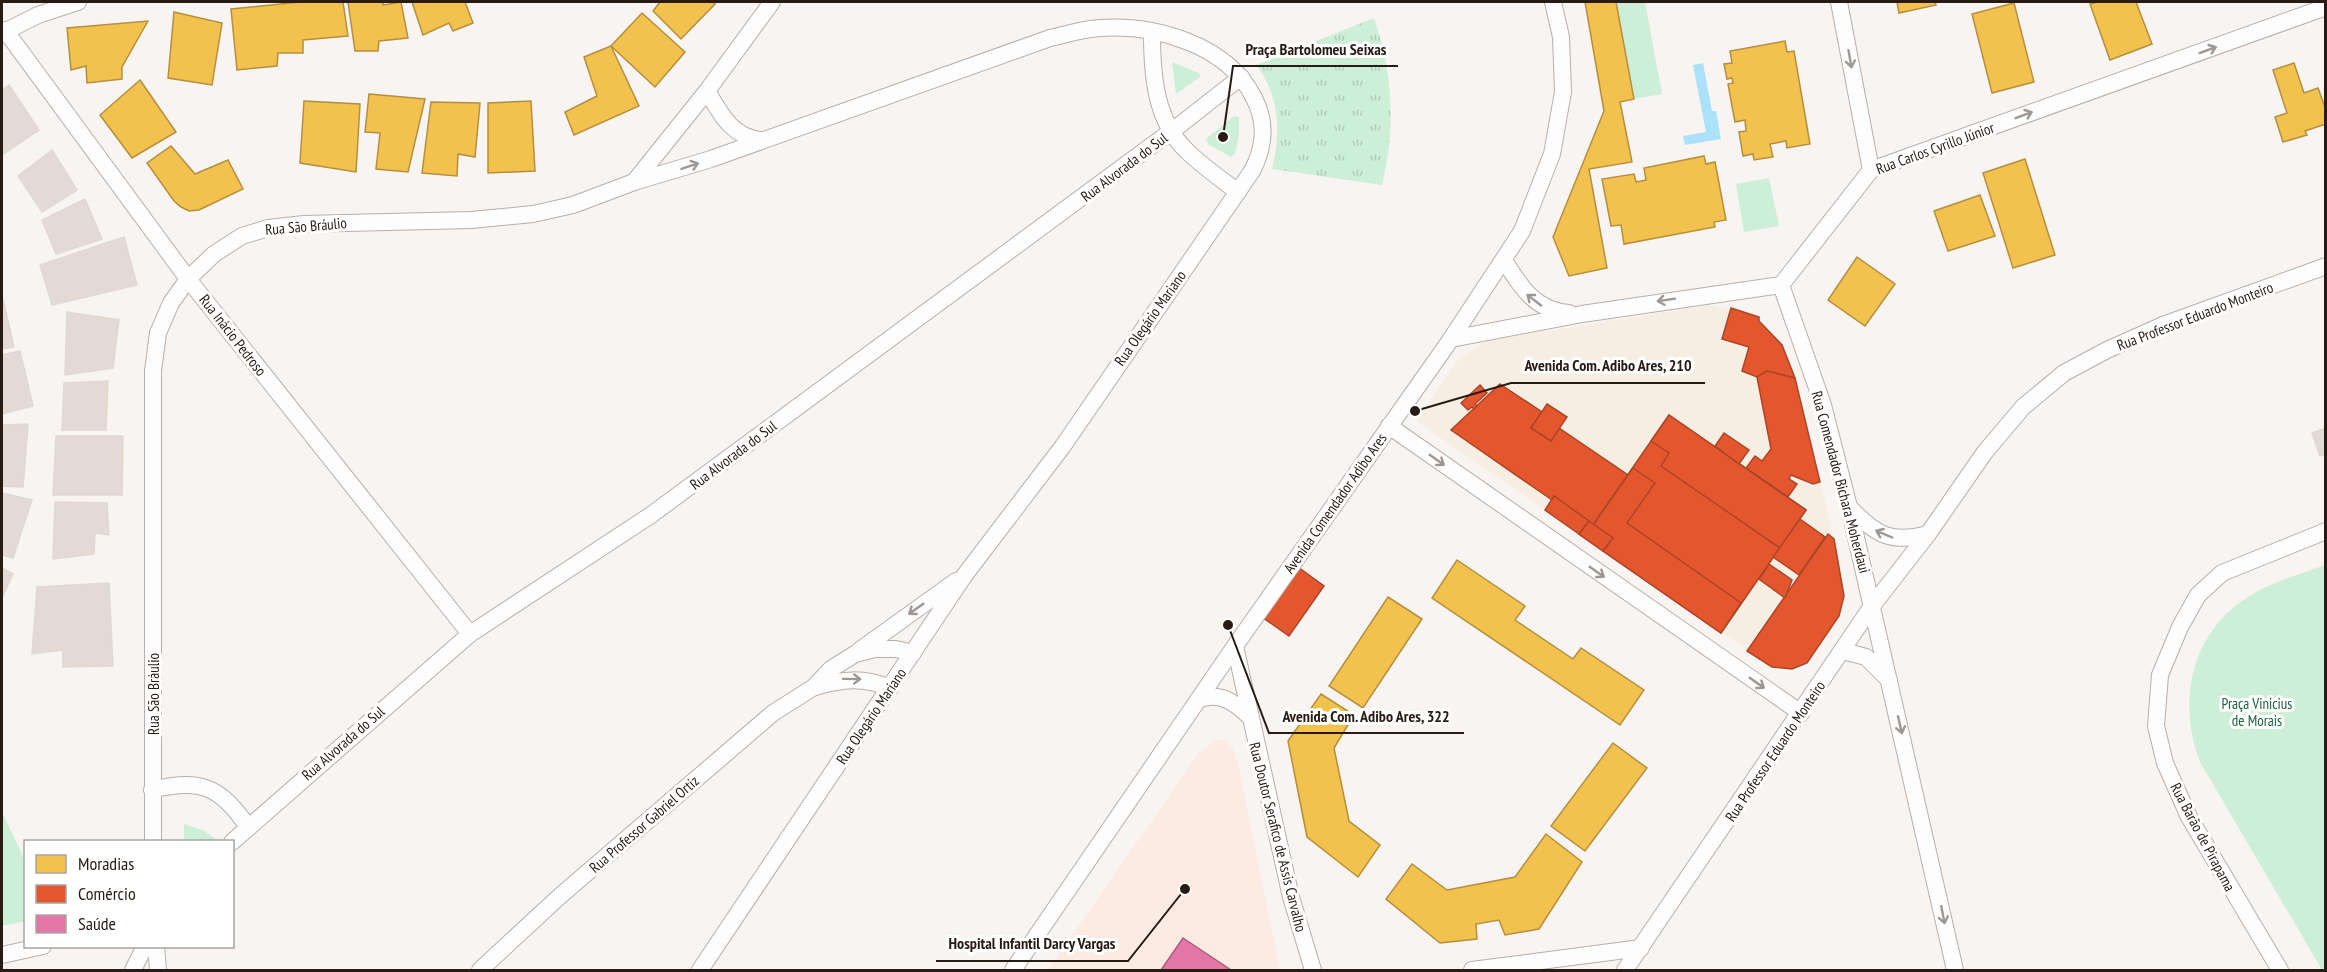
<svg xmlns="http://www.w3.org/2000/svg" width="2327" height="972" font-family="'PT Sans Narrow',sans-serif">
<style>
.commercial{fill:#f6eee2}
.built{fill:#fbebe2}
.grass{fill:url(#grass-tufts)}
.green{fill:#cdeed7}
.water{fill:#abe2f9}
.homes{fill:#f2c14e;stroke:#b58f3d;stroke-width:1.5}
.shops{fill:#e4572e;stroke:#ac4526;stroke-width:1.5}
.health{fill:#e377a8;stroke:#ab5b7c;stroke-width:1.5}
.building{fill:#e3dad5;stroke:#e0d8d3;stroke-width:1.5}
.lines{fill:none;stroke-linecap:round;stroke-linejoin:round}
.minor-casing{stroke:#b7afaa;stroke-width:18}
.minor{stroke:#fefdfd;stroke-width:16}
.oneway{stroke:#9e9794}
.labels{text-anchor:middle;dominant-baseline:central;stroke-width:6;stroke-linejoin:round;paint-order:stroke}
.street-label{font-size:15px;fill:#281b14;stroke:#fff}
.park-label{font-size:15px;fill:#20603e;stroke:#fff}
.leader{fill:none;stroke:#281b14;stroke-width:2}
.callout-dot{fill:#281b14;stroke:#fff;stroke-width:2}
.callout-label{font-size:16px;text-anchor:middle;font-weight:bold;fill:#281b14;stroke:#fff;stroke-width:6;stroke-linejoin:round;paint-order:stroke}
</style>
<defs>
<pattern id="grass-tufts" width="24" height="20" patternUnits="userSpaceOnUse" patternTransform="scale(1.5)"><rect width="24" height="20" fill="#cdeed7"/><path d="M3 7l-1-3M5 7V3M7 7l1-3M15 17l-1-3M17 17v-4M19 17l1-3" fill="none" stroke="#b0ccb8"/></pattern>
</defs>
<rect width="100%" height="100%" fill="#f8f4f2"/>
<!-- commercial -->
<path class="commercial" d="M1709 305 1759 317V321L1782 345 1795 378 1834 539 1844 596 1843 607 1807 663 1792 669 1772 667 1416 421 1459 359 1486 341Z"/>
<!-- built -->
<path class="built" d="M1218 739 1226 741 1233 749 1238 764 1280 970H1048L1199 753Z"/>
<!-- grass -->
<path class="grass" d="M1374 18C1393 73 1396 128 1382 185L1272 169C1281 133 1280 95 1256 65Z"/>
<!-- green -->
<g class="green">
<path d="M1616 2H1645L1662 94 1634 99Z"/>
<path d="M1172 62 1199 73 1201 76 1176 94Z"/>
<path d="M1234 116 1239 117V135L1235 154 1231 157 1208 144 1206 139Z"/>
<path d="M1769 178 1779 226 1744 232 1736 184Z"/>
<path d="M2325 565 2326 970H2322L2200 762C2176 699 2192 629 2253 594 2275 581 2301 574 2325 565Z"/>
<path d="M2 812 25 860 26 921 2 926Z"/>
<path d="M184 824 203 830 218 841H184Z"/>
</g>
<!-- water -->
<path class="water" d="M1703 63 1712 111H1716L1721 139 1685 145 1683 136 1706 132 1693 65Z"/>
<!-- homes -->
<g class="homes">
<path d="M300 2H343L348 36 303 40V53H278L277 66 237 70 231 9Z"/>
<path d="M348 2H383V5L401 2 408 38 379 41 378 51H355Z"/>
<path d="M412 2H465L473 23 453 31 449 23 423 35Z"/>
<path d="M660 2H712L715 4 681 39 653 11Z"/>
<path d="M1585 2H1616L1634 99 1620 102 1632 162 1589 169 1607 268 1569 276 1553 237 1604 111Z"/>
<path d="M1897 2H1935L1936 5 1899 13Z"/>
<path d="M2097 2H2136L2152 44 2110 60 2090 4Z"/>
<path d="M2014 3 2034 82 1992 93 1972 14Z"/>
<path d="M174 12 222 23 212 85 168 78Z"/>
<path d="M642 13 685 52 655 87 611 46Z"/>
<path d="M148 21 122 67V79L87 83 86 66 71 70 67 28Z"/>
<path d="M1785 41 1787 52 1794 51 1810 144 1787 148 1786 141 1770 144 1773 157 1754 160 1753 154 1743 156 1739 132 1746 131 1745 120 1735 122 1728 84 1733 83 1732 78 1727 79 1724 64 1732 63 1730 51Z"/>
<path d="M611 46 639 106 574 135 565 112 597 96 584 57Z"/>
<path d="M2294 63 2304 93 2318 88 2326 110V124L2305 131 2307 135 2283 142 2275 117 2287 113 2273 70Z"/>
<path d="M140 80 176 132 132 158 100 115Z"/>
<path d="M369 94 425 99 408 172 376 169 380 133 365 132Z"/>
<path d="M304 101 360 104 356 172 300 163Z"/>
<path d="M531 101 535 171 488 173V103Z"/>
<path d="M431 102 480 103 475 157 458 154 457 176 422 173Z"/>
<path d="M171 146 195 174 228 160 243 189 199 210 189 211 181 207 174 201 147 163Z"/>
<path d="M1704 156 1706 164 1715 162 1726 220 1714 222 1715 227 1624 244 1621 225 1611 226 1602 179 1634 174 1636 182 1646 180 1644 168Z"/>
<path d="M2025 159 2055 255 2013 268 1983 173Z"/>
<path d="M1980 195 1995 236 1948 251 1934 211Z"/>
<path d="M1857 257 1895 284 1865 326 1828 300Z"/>
<path d="M1457 560 1525 606 1515 620 1573 659 1581 648 1644 690 1620 725 1432 598Z"/>
<path d="M1388 597 1422 619 1363 708 1329 686Z"/>
<path d="M1321 694 1354 715 1334 748 1349 821 1380 845 1358 877 1307 837 1288 741Z"/>
<path d="M1613 743 1647 768 1585 851 1551 826Z"/>
<path d="M1546 834 1582 862 1539 929 1505 935 1499 920 1476 924 1477 939 1440 943 1386 899 1412 864 1447 890 1515 877Z"/>
</g>
<!-- shops -->
<g class="shops">
<path d="M1731 308 1759 317V321L1782 345 1795 378 1767 371 1757 377 1742 371 1749 347 1722 339Z"/>
<path d="M1767 371 1795 378 1820 482 1813 484 1791 475 1789 479 1797 484 1788 497 1746 468 1755 456 1762 461 1771 449 1757 377Z"/>
<path d="M1500 384 1542 412 1531 428 1551 441 1559 428 1628 475 1593 525 1554 496 1552 500 1451 430Z"/>
<path d="M1480 385 1487 393 1475 404 1477 406 1474 409 1472 407 1468 410 1461 403Z"/>
<path d="M1547 404 1567 417 1551 441 1531 428Z"/>
<path d="M1669 415 1806 510 1721 633 1579 534 1589 521 1593 525Z"/>
<path d="M1669 415 1806 510 1780 548 1661 466 1669 453 1651 441Z"/>
<path d="M1724 433 1749 450 1739 464 1715 446Z"/>
<path d="M1633 468 1655 483 1627 523 1741 603 1721 633 1603 551 1613 538 1593 525Z"/>
<path d="M1554 496 1589 521 1579 534 1545 510Z"/>
<path d="M1800 519 1825 537 1799 575 1773 557Z"/>
<path d="M1589 521 1613 538 1603 551 1579 534Z"/>
<path d="M1828 534 1834 539 1844 596 1839 616 1807 663 1792 669 1772 667 1747 651Z"/>
<path d="M1769 564 1792 580 1785 598 1759 579Z"/>
<path d="M1298 567 1324 586 1289 636 1262 617Z"/>
</g>
<!-- health -->
<path class="health" d="M1183 938 1231 970H1161Z"/>
<!-- building -->
<g class="building">
<path d="M9 85 39 130 2 155V90Z"/>
<path d="M52 150 77 190 42 212 18 176Z"/>
<path d="M85 199 102 239 56 254 42 220Z"/>
<path d="M124 237 137 285 52 305 40 265Z"/>
<path d="M2 295 14 347 2 349Z"/>
<path d="M67 312 119 320 113 368 65 375Z"/>
<path d="M20 351 33 406 2 414V355Z"/>
<path d="M108 381 106 430H62L64 383Z"/>
<path d="M28 424 23 487 2 486V425Z"/>
<path d="M2326 428V454L2320 456 2312 433Z"/>
<path d="M56 436H123L122 495H53Z"/>
<path d="M2 493 32 500 13 558 2 555Z"/>
<path d="M55 502 107 503 109 535 95 533 94 554 53 559Z"/>
<path d="M2 568 13 574 2 598Z"/>
<path d="M109 583 113 666 63 667V650L32 654 37 587Z"/>
</g>
<g class="lines">
<defs>
<g id="minor">
<path d="M1839 2 1871 170"/>
<path d="M5 30 188 279 470 634"/>
<path d="M2 33 38 15 78 2"/>
<path d="M1152 33C1152 74 1155 121 1187 151 1202 166 1221 179 1238 192"/>
<path d="M707 91C721 114 731 136 760 140"/>
<path d="M634 182 711 159 1050 38C1067 34 1083 29 1100 28 1155 24 1228 45 1254 98 1267 123 1265 146 1252 171L1063 446 964 576 700 970"/>
<path d="M1504 260C1520 286 1535 311 1569 313"/>
<path d="M1781 285 1823 405 1849 507 1955 970"/>
<path d="M1451 339 1582 314 1781 285 1871 170 2326 7"/>
<path d="M1389 426 1801 713"/>
<path d="M1850 508C1876 535 1891 544 1928 534"/>
<path d="M1235 646 1291 897 1313 970"/>
<path d="M860 650 956 581"/>
<path d="M1843 651 1866 657 1889 680"/>
<path d="M815 687C843 679 863 677 890 688"/>
<path d="M1200 699C1221 692 1234 702 1250 717"/>
<path d="M152 790C200 778 220 786 248 827"/>
<path d="M153 842V371L158 333 171 303 188 279 214 254 242 236 268 228 304 224 471 220 533 214 573 205 634 182 707 91 772 2"/>
<path d="M232 842 470 634 651 515 1181 124 1241 77"/>
<path d="M156 946 158 970"/>
<path d="M2 955 43 946"/>
<path d="M133 970 145 946"/>
<path d="M480 970 560 896 773 713 814 687 831 669 855 654 875 649H896L913 653"/>
<path d="M1013 970 1235 646 1451 339 1522 231 1552 154 1563 92 1561 37 1553 2"/>
<path d="M1472 970 1641 948"/>
<path d="M1625 970 1872 606 1928 534 1985 452 2023 407 2064 373 2107 350 2163 325 2326 266"/>
<path d="M2280 970 2189 817 2165 763 2156 726 2160 675 2180 627 2198 595 2222 573 2326 531"/>
</g>
</defs>
<!-- minor casing -->
<use href="#minor" class="minor-casing"/>
<!-- minor -->
<use href="#minor" class="minor"/>
</g>
<!-- one-way arrows -->
<defs><path id="oneway-shaft" d="M-6 0H5M1.5-3L5.5 0L1.5 3" fill="none" stroke-width="1.6" stroke-linecap="round" stroke-linejoin="round" transform="scale(1.5)"/></defs>
<g class="oneway">
<use href="#oneway-shaft" transform="translate(2208 50) rotate(-20)"/>
<use href="#oneway-shaft" transform="translate(1850 59) rotate(80)"/>
<use href="#oneway-shaft" transform="translate(2024 115) rotate(-21)"/>
<use href="#oneway-shaft" transform="translate(690 166) rotate(-19)"/>
<use href="#oneway-shaft" transform="translate(1534 300) rotate(-142)"/>
<use href="#oneway-shaft" transform="translate(1666 300) rotate(171)"/>
<use href="#oneway-shaft" transform="translate(1437 460) rotate(35)"/>
<use href="#oneway-shaft" transform="translate(1884 534) rotate(-157)"/>
<use href="#oneway-shaft" transform="translate(1597 572) rotate(35)"/>
<use href="#oneway-shaft" transform="translate(916 609) rotate(145)"/>
<use href="#oneway-shaft" transform="translate(852 679) rotate(1)"/>
<use href="#oneway-shaft" transform="translate(1757 683) rotate(35)"/>
<use href="#oneway-shaft" transform="translate(1900 725) rotate(77)"/>
<use href="#oneway-shaft" transform="translate(1943 915) rotate(79)"/>
</g>
<g class="labels">
<!-- street labels -->
<g class="street-label">
<text transform="translate(1935 148) rotate(-20)">Rua Carlos Cyrillo Júnior</text>
<text transform="translate(1124 167) rotate(-37)">Rua Alvorada do Sul</text>
<text transform="translate(306 226) rotate(-5)">Rua São Bráulio</text>
<text transform="translate(2195 316) rotate(-21)">Rua Professor Eduardo Monteiro</text>
<text transform="translate(1150 318) rotate(-55)">Rua Olegário Mariano</text>
<text transform="translate(233 335) rotate(52)">Rua Inácio Pedroso</text>
<text transform="translate(733 455) rotate(-37)">Rua Alvorada do Sul</text>
<text transform="translate(1841 482) rotate(75)">Rua Comendador Bichara Moherdaui</text>
<text transform="translate(1335 503) rotate(-55)">Avenida Comendador Adibo Ares</text>
<text transform="translate(153 694) rotate(-90)">Rua São Bráulio</text>
<text transform="translate(871 716) rotate(-56)">Rua Olegário Mariano</text>
<text transform="translate(343 743) rotate(-41)">Rua Alvorada do Sul</text>
<text transform="translate(1775 751) rotate(-56)">Rua Professor Eduardo Monteiro</text>
<text transform="translate(644 824) rotate(-41)">Rua Professor Gabriel Ortiz</text>
<text transform="translate(1278 837) rotate(76)">Rua Doutor Serafico de Assis Carvalho</text>
<text transform="translate(2203 837) rotate(62)">Rua Barão de Pirapama</text>
</g>
<!-- park labels -->
<g class="park-label">
<text x="2257" y="703">Praça Vinicius<tspan x="2257" dy="17">de Morais</tspan></text>
</g>
</g>
<!-- callouts -->
<path class="leader" d="M1223 137L1233 66H1398M1415 411L1511 383H1705M1228 625L1269 733H1464M1185 889L1128 961H936"/>
<g class="callout-dot">
<circle cx="1223" cy="137" r="6"/>
<circle cx="1415" cy="411" r="6"/>
<circle cx="1228" cy="625" r="6"/>
<circle cx="1185" cy="889" r="6"/>
</g>
<g class="callout-label">
<text x="1316" y="55">Praça Bartolomeu Seixas</text>
<text x="1608" y="371">Avenida Com. Adibo Ares, 210</text>
<text x="1366" y="722">Avenida Com. Adibo Ares, 322</text>
<text x="1032" y="949">Hospital Infantil Darcy Vargas</text>
</g>
<!-- border -->
<rect width="2327" height="972" fill="none" stroke="#281b14" stroke-width="6"/>
<!-- legend -->
<rect x="24" y="840" width="210" height="108" fill="#ffffff" stroke="#a9a4a1" stroke-width="1.5"/>
<rect x="36" y="855" width="30" height="18" fill="#f2c14e" stroke="#a9a4a1" stroke-width="1.5"/>
<text x="78" y="870" font-size="18" fill="#281b14">Moradias</text>
<rect x="36" y="885" width="30" height="18" fill="#e4572e" stroke="#a9a4a1" stroke-width="1.5"/>
<text x="78" y="900" font-size="18" fill="#281b14">Comércio</text>
<rect x="36" y="915" width="30" height="18" fill="#e377a8" stroke="#a9a4a1" stroke-width="1.5"/>
<text x="78" y="930" font-size="18" fill="#281b14">Saúde</text>
</svg>
